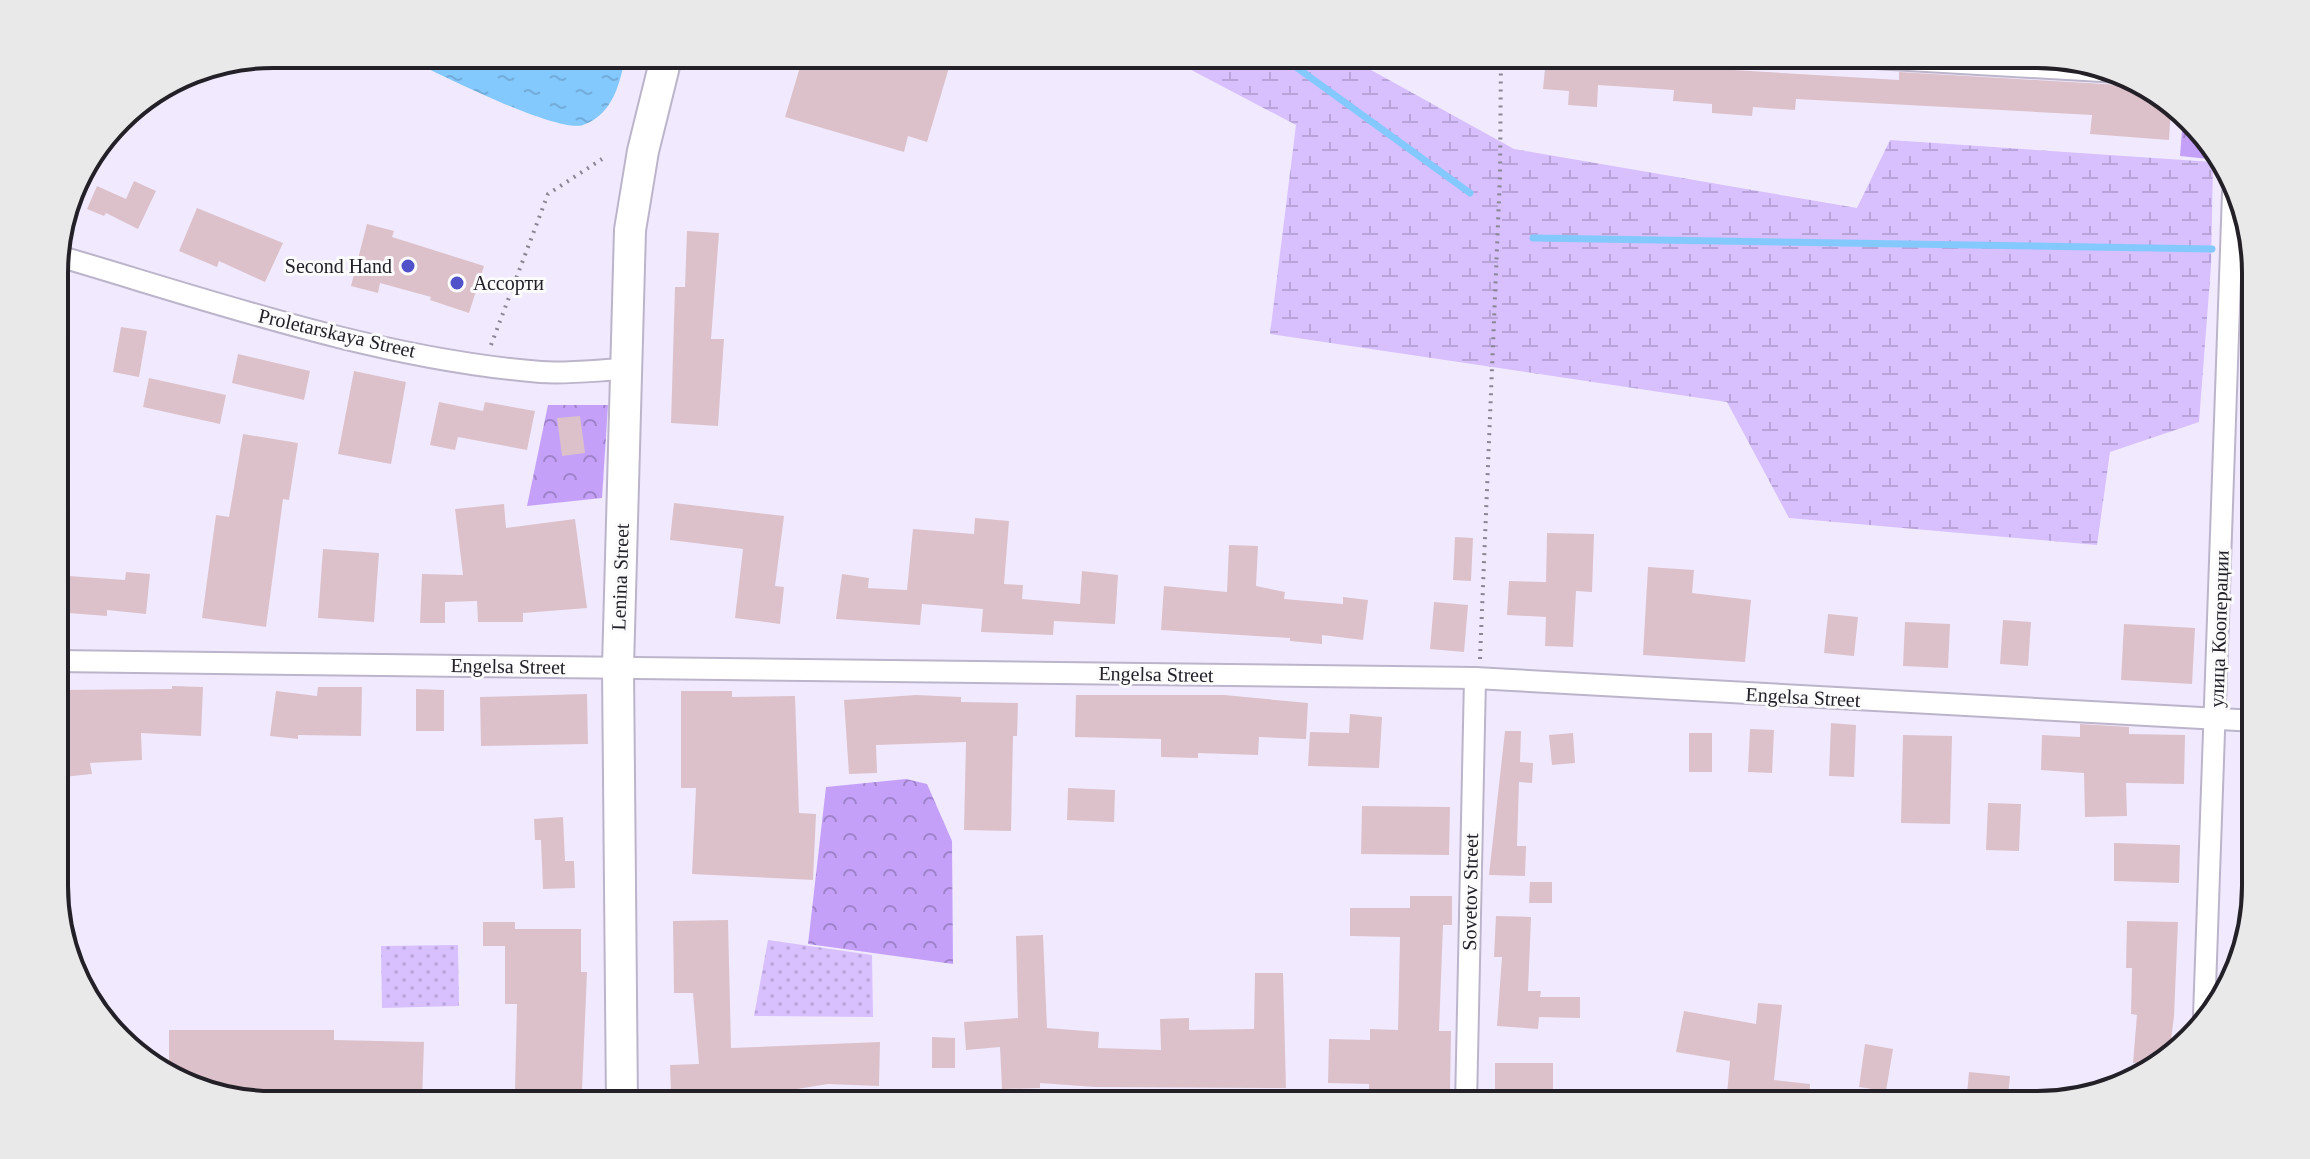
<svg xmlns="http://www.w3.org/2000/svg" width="2310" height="1159" font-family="Georgia,serif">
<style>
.green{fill:url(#green-dots)}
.forest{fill:url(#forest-crowns)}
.wetland{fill:url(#wetland-marsh)}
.water{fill:url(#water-ripples)}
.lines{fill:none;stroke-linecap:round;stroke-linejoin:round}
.stream{stroke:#84c9fe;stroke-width:7}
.building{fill:#dcc1ca}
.lane-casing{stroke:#bcb4ca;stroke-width:14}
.street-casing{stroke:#bcb4ca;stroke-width:24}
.secondary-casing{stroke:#bcb4ca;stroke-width:34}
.path{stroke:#8b8694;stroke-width:4;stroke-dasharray:2 6;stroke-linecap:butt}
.lane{stroke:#fff;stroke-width:10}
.street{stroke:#fff;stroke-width:20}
.secondary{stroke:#fff;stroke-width:30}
.poi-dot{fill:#5152c9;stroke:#fbfbfb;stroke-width:3}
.labels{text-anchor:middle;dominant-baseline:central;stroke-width:6;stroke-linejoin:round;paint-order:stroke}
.poi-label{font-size:20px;fill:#232028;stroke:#fbfbfb;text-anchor:end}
.street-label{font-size:20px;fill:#232028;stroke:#fbfbfb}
.rim{fill:none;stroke:#232028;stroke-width:4}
</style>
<defs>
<pattern id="green-dots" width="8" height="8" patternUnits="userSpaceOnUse" patternTransform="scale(2)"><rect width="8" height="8" fill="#d8bffe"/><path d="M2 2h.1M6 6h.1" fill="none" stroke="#b9a4da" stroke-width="1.8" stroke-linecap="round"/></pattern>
<pattern id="forest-crowns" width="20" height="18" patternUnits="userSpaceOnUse" patternTransform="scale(2)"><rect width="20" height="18" fill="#c4a0f9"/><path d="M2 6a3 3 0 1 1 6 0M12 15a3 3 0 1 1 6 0" fill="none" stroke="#9f82ca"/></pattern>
<pattern id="wetland-marsh" width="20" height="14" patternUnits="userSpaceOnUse" patternTransform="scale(2)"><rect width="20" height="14" fill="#d8bffe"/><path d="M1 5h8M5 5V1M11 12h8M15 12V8" fill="none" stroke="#b9a4da"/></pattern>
<pattern id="water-ripples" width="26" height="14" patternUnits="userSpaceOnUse" patternTransform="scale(2)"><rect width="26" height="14" fill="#84c9fe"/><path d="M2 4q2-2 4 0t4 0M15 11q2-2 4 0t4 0" fill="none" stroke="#72acda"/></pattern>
</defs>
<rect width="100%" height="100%" fill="#f1eafe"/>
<!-- green -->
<g class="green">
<path d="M768 940 872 955 873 1017 754 1016Z"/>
<path d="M458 945 459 1006 382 1008 381 946Z"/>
</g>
<!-- forest -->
<g class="forest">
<path d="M2183 117 2211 139 2209 159 2180 156Z"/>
<path d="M548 405H608L602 498 527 506Z"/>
<path d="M906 779 927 784 952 841 953 964 808 944 826 787Z"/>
</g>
<!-- wetland -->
<path class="wetland" d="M1161 54H1342L1514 149 1857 208 1890 140 2213 162 2211 266 2199 422 2110 452 2097 545 1789 518 1727 402 1270 334 1296 125Z"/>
<!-- water -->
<path class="water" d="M398 54H626C620 82 614 114 583 125 556 134 429 69 398 54Z"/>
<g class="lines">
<!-- stream -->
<g class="stream">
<path d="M1278 54 1470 193"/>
<path d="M1533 238 2212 249"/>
</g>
</g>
<!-- building -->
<g class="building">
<path d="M804 54H953L927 142 908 136 904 152 785 117Z"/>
<path d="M1900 54H2037L2096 68 1900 56Z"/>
<path d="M1573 55 1600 57 1599 62 1899 80V72L2137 86 2136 95 2159 97 2171 107 2169 140 2090 134 2092 115 1796 99 1795 110 1753 107 1752 116 1712 113V104L1673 101 1674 90 1598 85 1597 107 1568 105 1569 91 1543 89 1546 58 1573 60Z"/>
<path d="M134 181 156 191 138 229 106 213 104 216 87 209 97 186 126 199Z"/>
<path d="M197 208 283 243 265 282 219 261 217 267 179 251Z"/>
<path d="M367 224 394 231 392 237 484 266 469 313 430 300 431 297 380 283 378 293 351 286Z"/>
<path d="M687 231 719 233 711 339H724L718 426 671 423 675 287H685Z"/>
<path d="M121 327 147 331 139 377 113 372Z"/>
<path d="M238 354 310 371 304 400 232 383Z"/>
<path d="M354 371 406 382 391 464 338 454Z"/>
<path d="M149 378 226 395 220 424 143 407Z"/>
<path d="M439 402 483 411 485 402 535 411 527 450 458 437 455 450 430 445Z"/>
<path d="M580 416 585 453 562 456 557 418Z"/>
<path d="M243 434 298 443 289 500 283 499 266 627 202 618 216 515 229 517Z"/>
<path d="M674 503 784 516 775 586 784 587 780 624 735 618 743 549 670 540Z"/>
<path d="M504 504 506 528 575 519 587 608 523 613V622H478L477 601 445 602V623H420L422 574 463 575 455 509Z"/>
<path d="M975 518 1009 521 1004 584 1023 585 1022 599 1080 604 1082 571 1118 575 1115 624 1054 621 1053 635 981 632 983 609 922 604 920 625 836 619 842 574 869 578 868 588 907 590 913 529 974 534Z"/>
<path d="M1547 533 1594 534 1592 592 1576 591 1573 647 1545 646 1546 617 1507 615 1509 581 1546 582Z"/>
<path d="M1455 537 1473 538 1471 581 1453 580Z"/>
<path d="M1229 545 1258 546 1256 586 1285 592 1284 599 1343 604V597L1368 600 1363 640 1322 635V644L1290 641V638L1161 630 1164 586 1227 592Z"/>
<path d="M323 549 379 553 374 622 318 618Z"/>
<path d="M1648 567 1694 570 1692 593 1751 600 1745 662 1643 655Z"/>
<path d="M126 572 150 574 146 614 107 610V616L55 612V575L125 580Z"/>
<path d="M1434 602 1468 605 1464 652 1430 649Z"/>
<path d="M1828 614 1858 617 1854 656 1824 653Z"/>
<path d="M2003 620 2031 622 2028 666 2000 664Z"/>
<path d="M1905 622 1950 624 1948 668 1903 666Z"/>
<path d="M2124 624 2195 628 2192 684 2121 680Z"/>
<path d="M172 686 203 687 201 736 141 733 142 760 90 763 92 774 63 777 55 690 172 689Z"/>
<path d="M318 687H362L361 736 298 735V739L270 736 276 691 317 696Z"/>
<path d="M416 689 444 690V731H416Z"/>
<path d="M681 691H732V697L795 696 799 813 816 814 813 880 692 874 696 788H681Z"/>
<path d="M587 694 588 744 481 746 480 697Z"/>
<path d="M916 695 961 697V702L1018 703 1017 736H1013L1011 831 964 830 966 742 876 745 877 773 849 774 844 700Z"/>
<path d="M1076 695H1224L1308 703 1306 739 1259 737 1258 755 1198 753V758L1161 757V739L1075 737Z"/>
<path d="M1350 714 1382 717 1379 768 1308 766 1310 732 1349 733Z"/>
<path d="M1831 723 1856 725 1854 777 1829 776Z"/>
<path d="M2080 724 2129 727V734L2185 735 2184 784 2126 783 2127 816 2085 817 2084 773 2041 770 2042 735 2080 737Z"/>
<path d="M1750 729 1774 730 1772 773 1748 772Z"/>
<path d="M1505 731H1521L1520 762 1533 763 1532 783 1519 782 1517 846H1526L1525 876 1489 875Z"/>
<path d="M1573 733 1575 763 1552 765 1549 735Z"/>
<rect x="1689" y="733" width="23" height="39"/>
<path d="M1903 735 1952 736 1950 824 1901 823Z"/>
<path d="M1068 788 1115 790 1114 822 1067 820Z"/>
<path d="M1988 803 2021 804 2019 851 1986 850Z"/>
<path d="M1362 806 1450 807 1449 855 1361 854Z"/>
<path d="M563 817 565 861H574L575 888 543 889 541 840H535L534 819Z"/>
<path d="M2114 843 2180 845 2179 883 2114 881Z"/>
<path d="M1530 882H1552V903H1529Z"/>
<path d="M1410 896H1452V925H1443L1439 1031H1451L1450 1093 1369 1091V1084L1328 1083 1329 1039 1370 1040V1029L1398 1030 1400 937 1350 936V908H1410Z"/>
<path d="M1496 916 1531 917 1528 991H1541L1540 997H1580V1018L1539 1017 1538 1029 1497 1026 1502 957H1494Z"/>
<path d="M728 920 731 1048 880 1042 879 1086 828 1084 797 1089 671 1092 670 1065 699 1064 693 993H674L673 921Z"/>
<path d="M2127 921 2178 922 2174 1016 2169 1056 2162 1065 2133 1063 2137 1015 2131 1014 2132 968H2126Z"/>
<path d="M483 922H515V929H581V972H587L582 1091 515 1090 517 1004H505V946H483Z"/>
<path d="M1043 935 1047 1028 1099 1032 1098 1048 1161 1050 1160 1019 1189 1018V1030L1254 1029 1255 973H1283L1286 1088 1095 1087 1040 1083V1088L1002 1089 1000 1047 966 1050 964 1022 1018 1018 1016 936Z"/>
<path d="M1758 1003 1782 1005 1774 1080 1810 1084 1809 1105H1726L1730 1061 1676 1052 1684 1011 1756 1024Z"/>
<path d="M169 1030H334V1040L424 1042 422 1101 238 1097 176 1083 169 1077Z"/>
<path d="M932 1037 955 1038V1068H932Z"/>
<path d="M1865 1044 1893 1049 1886 1091 1859 1087Z"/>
<path d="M1495 1063H1553V1102L1495 1101Z"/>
<path d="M1969 1072 2010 1076 2007 1105H1966Z"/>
</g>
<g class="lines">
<defs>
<path id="lane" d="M1718 54 2136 78"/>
<g id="street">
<path d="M55 255C212 301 377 359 541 372 568 374 598 370 626 369"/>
<path d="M55 661 1475 678 2256 721"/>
<path d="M2204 1016 2233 193"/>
<path d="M1466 1105 1475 678"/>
</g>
<path id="secondary" d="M622 1105 618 667 630 230 643 151 667 54"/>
</defs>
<!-- lane casing -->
<use href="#lane" class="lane-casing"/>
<!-- street casing -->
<use href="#street" class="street-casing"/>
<!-- secondary casing -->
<use href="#secondary" class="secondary-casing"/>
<!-- path -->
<g class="path">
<path d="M491 345 548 194 602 159"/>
<path d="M1480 659 1500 175 1501 54"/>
</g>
<!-- lane -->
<use href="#lane" class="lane"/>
<!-- street -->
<use href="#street" class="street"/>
<!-- secondary -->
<use href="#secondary" class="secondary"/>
</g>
<!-- markers -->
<g class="poi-dot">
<circle cx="408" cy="266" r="8"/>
<circle cx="457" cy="283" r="8"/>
</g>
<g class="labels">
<!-- poi labels -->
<g class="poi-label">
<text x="392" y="266">Second Hand</text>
<text x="473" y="283" text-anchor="start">Ассорти</text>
</g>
<!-- street labels -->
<g class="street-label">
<text transform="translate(337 333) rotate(13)">Proletarskaya Street</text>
<text transform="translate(620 577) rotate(-88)">Lenina Street</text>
<text transform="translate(2219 629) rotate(-88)">улица Кооперации</text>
<text transform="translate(508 666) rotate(1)">Engelsa Street</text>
<text transform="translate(1156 674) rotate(1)">Engelsa Street</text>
<text transform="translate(1803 697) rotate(3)">Engelsa Street</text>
<text transform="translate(1470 892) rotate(-89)">Sovetov Street</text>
</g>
</g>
<!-- crop -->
<path d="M0 0H2310V1159H0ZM273 68H2037A205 205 0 0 1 2242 273V886A205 205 0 0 1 2037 1091H273A205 205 0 0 1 68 886V273A205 205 0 0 1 273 68Z" fill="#eae9ea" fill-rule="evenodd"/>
<path class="rim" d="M273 68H2037A205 205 0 0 1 2242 273V886A205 205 0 0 1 2037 1091H273A205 205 0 0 1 68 886V273A205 205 0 0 1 273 68Z"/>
</svg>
